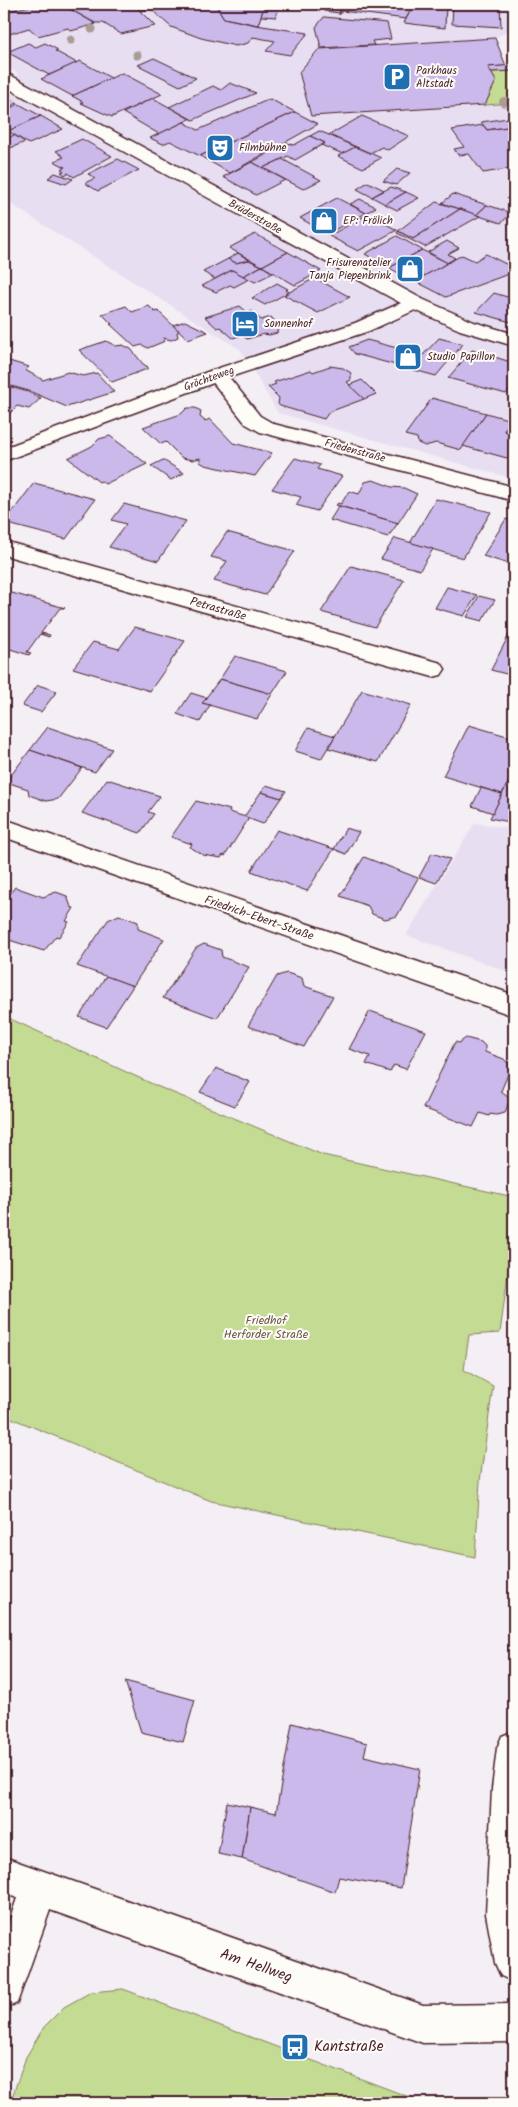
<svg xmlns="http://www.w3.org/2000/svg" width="518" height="2107" font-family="Kalam,sans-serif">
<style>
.built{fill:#e7dff1}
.green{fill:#c3db92;stroke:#867d5e}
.building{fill:#cab9ea;stroke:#4a1f2b}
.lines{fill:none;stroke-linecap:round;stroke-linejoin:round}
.minor-casing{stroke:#4a1f2b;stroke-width:3}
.tertiary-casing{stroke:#4a1f2b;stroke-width:3}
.secondary-casing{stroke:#4a1f2b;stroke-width:3}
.minor{fill:#fdfcf7;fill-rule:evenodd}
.tertiary{fill:#fdfcf7;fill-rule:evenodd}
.secondary{fill:#fdfcf7;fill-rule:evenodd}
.tree{fill:#aa9b96}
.labels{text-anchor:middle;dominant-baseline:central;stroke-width:4;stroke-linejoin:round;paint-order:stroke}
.far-poi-label{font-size:11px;fill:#4a1f2b;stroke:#fdfcf7;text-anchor:start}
.far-street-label{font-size:11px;fill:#4a1f2b;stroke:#fdfcf7}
.street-label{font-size:12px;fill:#4a1f2b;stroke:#fdfcf7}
.park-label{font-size:12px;fill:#6e574a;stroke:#fdfcf7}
.near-street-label{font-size:15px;fill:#4a1f2b;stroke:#fdfcf7}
.near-poi-label{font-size:15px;fill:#4a1f2b;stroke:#fdfcf7;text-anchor:start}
</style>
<rect width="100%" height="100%" fill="#f3eff4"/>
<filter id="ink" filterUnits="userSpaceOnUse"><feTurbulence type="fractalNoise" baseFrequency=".02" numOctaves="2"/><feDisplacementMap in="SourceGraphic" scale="10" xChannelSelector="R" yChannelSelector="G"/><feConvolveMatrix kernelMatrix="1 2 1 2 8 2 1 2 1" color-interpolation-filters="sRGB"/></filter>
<g filter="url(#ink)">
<!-- built -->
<g class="built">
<path d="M30 4H513L512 29 495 38 319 49 299 72 311 116 514 103V479L278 413 241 350 4 200V81L19 74 4 66V11Z"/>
<path d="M475 823 514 829V974L406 935Z"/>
</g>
<!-- green -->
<g class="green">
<path d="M514 71V103L485 105 491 72Z"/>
<path d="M4 1016 159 1087 323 1155 514 1197V1229L500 1333 469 1335 464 1370 493 1386 480 1481 475 1557 211 1501 4 1415Z"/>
<path d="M123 1989 425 2103H10L26 2057 44 2027 64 2007 91 1992Z"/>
</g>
<!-- building -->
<g class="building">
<path d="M38 4H61L96 24 71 31 68 28 38 36 29 28 6 35 4 32V12Z"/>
<path d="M61 4H133L155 26 121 34 103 23H95Z"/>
<path d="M134 4H215L224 18 256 25 308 33 290 55 266 51 275 41 253 37 248 43 236 46 201 38 171 27 151 9 140 11Z"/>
<path d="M215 4H265L258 25 224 18Z"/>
<path d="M265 4H280L276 17 261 16Z"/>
<path d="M342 4H414L406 19 342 11 339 15Z"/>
<path d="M414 4H446L445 28 404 23Z"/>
<path d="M453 4H500L501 27 452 24Z"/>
<path d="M325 6 341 7 339 13 324 11Z"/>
<path d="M324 17 387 23 391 39 372 41 374 45 321 48 316 27Z"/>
<path d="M495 38 506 66 488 67 496 81 485 105 311 116 299 72 319 49Z"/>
<path d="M28 43 36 47 45 43 58 50 55 51 77 63 49 75 7 52Z"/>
<path d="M154 58 196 78 180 86 138 65Z"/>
<path d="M80 61 111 78 72 96 41 79Z"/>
<path d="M514 65V71L491 72 488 67Z"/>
<path d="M122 73 162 94 112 117 81 103 83 102 72 96Z"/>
<path d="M230 83 256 93 193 120 169 107 213 86 221 90Z"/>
<path d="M4 95 18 103 4 109Z"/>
<path d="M153 98 169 107 190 119 159 134 123 113Z"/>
<path d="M270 99 295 112 200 156 170 141 163 144 150 138 184 122 198 130Z"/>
<path d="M19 104 41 116 8 131 4 129V111Z"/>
<path d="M295 112 318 124 230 173 200 156Z"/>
<path d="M41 116 63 129 29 144 8 131Z"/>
<path d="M362 116 409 136 388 150 382 147 370 153 329 135Z"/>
<path d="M508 118 514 126 487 130 481 122Z"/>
<path d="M483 125 487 130 514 126V168L483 173 469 154 458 155 454 149 464 147 452 130Z"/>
<path d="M319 131 329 135 355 147 343 154 321 145 325 143 310 136Z"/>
<path d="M14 135 25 142 8 149 4 147V140Z"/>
<path d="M310 136 325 143 295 160 288 156 263 168 252 162 288 143 294 145Z"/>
<path d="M82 139 112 156 74 177 68 173 65 175 61 172 64 171 61 169 65 167 54 161 64 157 56 151Z"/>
<path d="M355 147 370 153 381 158 363 168 338 156Z"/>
<path d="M118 159 139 170 98 191 85 183 95 178 88 174Z"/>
<path d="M282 159 321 180 303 189 263 168Z"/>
<path d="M252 162 285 180 256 195 223 177Z"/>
<path d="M397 169 410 173 396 185 383 181Z"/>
<path d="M55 173 73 179 66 184 48 178Z"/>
<path d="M368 182 384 190 372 197 357 189Z"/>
<path d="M391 187 406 192 385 204 372 197Z"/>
<path d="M406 192 419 198 397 210 385 204Z"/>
<path d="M453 194 487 205 476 215 442 203Z"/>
<path d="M337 198 366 213 327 234 300 218Z"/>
<path d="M360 199 376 207 366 213 350 204Z"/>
<path d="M436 202 460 209 413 239 398 231Z"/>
<path d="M487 205 512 213 501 223 476 215Z"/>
<path d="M460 209 480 216 425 247 397 233 398 231 413 239Z"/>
<path d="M368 214 397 230 358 251 329 236Z"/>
<path d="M255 234 288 252 262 266 229 248Z"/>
<path d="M397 236 422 250 389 268 365 254Z"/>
<path d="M447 241 459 248 448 254 455 258 447 263 428 252Z"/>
<path d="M422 250 448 263 415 281 389 268Z"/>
<path d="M288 252 321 271 295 285 262 266Z"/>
<path d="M238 253 249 260 236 263 228 259Z"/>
<path d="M486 254 510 266 514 269V272L446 297 415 281 462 255 475 261Z"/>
<path d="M228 259 236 263 249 260 262 266 243 276 232 270 215 279 203 272Z"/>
<path d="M262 266 273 273 255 282 243 276Z"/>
<path d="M232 270 249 279 234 287 230 285 216 292 202 286Z"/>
<path d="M315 278 350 297 318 313 284 295Z"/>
<path d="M277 283 288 289 286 290 289 292 265 305 252 298Z"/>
<path d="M494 293 514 299V323L476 312Z"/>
<path d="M126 306 132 312 149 306 155 312 158 311 179 331 177 332 178 337 171 340 163 338 165 341 148 348 142 345 135 347 110 324H112L102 314Z"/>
<path d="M240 306 248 313 252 311 261 320 271 317 282 328 278 329 277 333 269 335 264 334 247 339 242 335 233 338 220 327 217 328 205 317Z"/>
<path d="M185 321 208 332 188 339 173 325Z"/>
<path d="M439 338 463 344 436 376 355 354 349 347 367 340 423 355Z"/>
<path d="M106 341 116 346 123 345 131 349 143 364 148 367 147 369 112 382 79 350Z"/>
<path d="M472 350 514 363V384L506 394 448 378Z"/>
<path d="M6 360 29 367 25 370 43 380 68 372 83 376 97 373 114 392 67 407 29 391 4 384V362Z"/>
<path d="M330 366 343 368 351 373V380L347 382 364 399 329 412 324 419 280 406 278 404 279 398 268 387 276 384 274 382 311 370 313 372Z"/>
<path d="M362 380 376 394 364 399 349 385Z"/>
<path d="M4 385 28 392 41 398 29 409 17 406 10 413 4 411Z"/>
<path d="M432 398 486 413 461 450 436 443 425 446 418 443 417 438 405 435Z"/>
<path d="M187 408H195L201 411 200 417 205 421 210 419 233 443 272 453 255 476 205 465 200 462V458L193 460 182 458 166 442 161 444 143 427 181 414Z"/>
<path d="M486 413 511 420 504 431 514 433V460L463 446Z"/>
<path d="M511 420 514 421V433L504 431Z"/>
<path d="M110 436 147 464 105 484 101 481 99 482 68 458 92 446 99 439Z"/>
<path d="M295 458 320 465 317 469 342 476 317 511 296 505 301 497 272 489Z"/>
<path d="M163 460 184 473 171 480 151 466Z"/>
<path d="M373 480 392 487 404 488 417 494 398 523 336 505 338 503 341 504 349 491 359 494 365 482Z"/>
<path d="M34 483 95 499 66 539 4 523Z"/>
<path d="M436 499 491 512 463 558 410 543Z"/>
<path d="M124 504 186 521 158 561 109 547 126 524 112 520Z"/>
<path d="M339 506 398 523 388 537 330 520Z"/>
<path d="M506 519 514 522V561L512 565 483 556Z"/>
<path d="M227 532 295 551 265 595 214 581 227 561 211 557Z"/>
<path d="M395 538 433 549 420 570 381 559Z"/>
<path d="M351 566 404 580 375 627 321 612Z"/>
<path d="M447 587 477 595 464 616 435 608Z"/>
<path d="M12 593 65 608H60L41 633 50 635 49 637 40 634 27 652 31 653 29 655 4 647V604Z"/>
<path d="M479 596 495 600 482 621 467 617Z"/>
<path d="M514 625V676L491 670Z"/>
<path d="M135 627 185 641 150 691 73 668 93 642 119 649Z"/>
<path d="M235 656 287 671 272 694 220 679Z"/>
<path d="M220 679 272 694 257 719 202 703Z"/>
<path d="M38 685 57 691 41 712 22 706Z"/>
<path d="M362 690 411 705 378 762 328 748Z"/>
<path d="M191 693 207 698 202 703 210 705 200 722 177 714Z"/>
<path d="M469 725 514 738V771L502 794 443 776Z"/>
<path d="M48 727 112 749 95 772 30 750Z"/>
<path d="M308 728 335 736 321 759 295 751Z"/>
<path d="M30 750 82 768 58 799 46 801 29 795 28 789 6 782Z"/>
<path d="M107 779 160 796 148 812 154 814 140 833 82 813Z"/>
<path d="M266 785 286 791 281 798 261 792Z"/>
<path d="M507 785 514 788V823L490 818Z"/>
<path d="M481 788 502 794 493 813 472 806Z"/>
<path d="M261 792 281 798 263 824 244 817Z"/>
<path d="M196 801 230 810 229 812 249 818 225 856 223 855 221 858 203 855 190 847 192 844 171 837Z"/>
<path d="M346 828 359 832 346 854 334 849Z"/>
<path d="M277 830 334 849 307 891 251 871Z"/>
<path d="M432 853 450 859 436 883 419 877Z"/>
<path d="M364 857 418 878 397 916 385 919 372 914 368 906 340 896Z"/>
<path d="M15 887 43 897 56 892 67 896 71 907 74 908 66 921 69 922 59 937 56 936 44 951 6 939 4 941V902Z"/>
<path d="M119 915 138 922V929L164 939 133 986 77 966 108 920Z"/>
<path d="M204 944 221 950 222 957 249 967 217 1018 163 998 196 948Z"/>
<path d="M287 973 302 978 304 986 333 996 304 1047 248 1026 277 976Z"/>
<path d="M106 976 133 986 106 1027 79 1017Z"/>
<path d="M370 1011 426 1031 406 1069 394 1065 390 1072 366 1064 370 1056 349 1049Z"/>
<path d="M466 1038 481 1042 485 1046V1052L504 1059 511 1067 501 1091 508 1096 509 1101 505 1113 496 1115 490 1114 489 1116 480 1113 473 1127 423 1108 455 1042 459 1043Z"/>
<path d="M216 1068 250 1082 235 1106 200 1092Z"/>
<path d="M125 1681 195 1700 183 1742 141 1732Z"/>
<path d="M292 1723 367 1743 364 1756 420 1769 401 1888 339 1877 335 1892 242 1859 250 1807 276 1813Z"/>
<path d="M227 1802 250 1807 242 1859 218 1854Z"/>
</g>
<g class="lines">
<defs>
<g id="minor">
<path d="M217 369 224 371 260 416 274 424 514 487V501L260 432 246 424 207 375 210 371Z"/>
<path d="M4 541 441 663 445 669 441 675 433 677 4 555Z"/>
<path d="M4 819 514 995V1016L4 837Z"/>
<path d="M514 1731V1982L501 1976 495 1963 486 1914 492 1789 497 1748 502 1736Z"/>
<path d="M4 1857 423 2005 514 2004V2042L423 2043 50 1910 17 2003 4 2009V1937L17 1898 4 1893Z"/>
</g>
<path id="tertiary" d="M415 297 422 299 425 303 422 307 369 331 224 379 4 461V448L210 371 355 323Z"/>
<path id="secondary" d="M4 74 10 75 422 299 474 322 514 334V346L460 330 408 307 4 86Z"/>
</defs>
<!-- minor casing -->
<use href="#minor" class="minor-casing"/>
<!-- tertiary casing -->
<use href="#tertiary" class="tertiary-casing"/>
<!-- secondary casing -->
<use href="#secondary" class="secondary-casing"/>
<!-- minor -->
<use href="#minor" class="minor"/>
<!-- tertiary -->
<use href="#tertiary" class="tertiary"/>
<!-- secondary -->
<use href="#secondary" class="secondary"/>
</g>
<!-- trees -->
<g class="tree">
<circle cx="92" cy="29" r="4.5"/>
<circle cx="71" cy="40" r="4.5"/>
<circle cx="137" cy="55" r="4.5"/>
<circle cx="504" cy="102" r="5"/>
</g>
</g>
<!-- icons -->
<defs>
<symbol id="parking-square" viewBox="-11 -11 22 22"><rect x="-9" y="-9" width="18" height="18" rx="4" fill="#1f6fb2" stroke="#fdfcf7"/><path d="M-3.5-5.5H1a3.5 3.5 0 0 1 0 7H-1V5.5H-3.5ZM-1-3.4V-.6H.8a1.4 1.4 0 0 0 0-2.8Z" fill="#fff"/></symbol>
<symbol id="theatre-square" viewBox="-11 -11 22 22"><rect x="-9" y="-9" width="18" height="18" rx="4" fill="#1f6fb2" stroke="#fdfcf7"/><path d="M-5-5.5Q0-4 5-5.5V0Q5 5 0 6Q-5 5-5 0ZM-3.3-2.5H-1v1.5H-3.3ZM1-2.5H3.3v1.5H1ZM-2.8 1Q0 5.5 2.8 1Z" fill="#fff"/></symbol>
<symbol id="shop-square" viewBox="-11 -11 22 22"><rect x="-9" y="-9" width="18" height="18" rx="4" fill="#1f6fb2" stroke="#fdfcf7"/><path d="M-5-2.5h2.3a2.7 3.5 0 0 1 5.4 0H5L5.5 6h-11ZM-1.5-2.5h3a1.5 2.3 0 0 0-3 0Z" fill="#fff"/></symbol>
<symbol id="hotel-square" viewBox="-11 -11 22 22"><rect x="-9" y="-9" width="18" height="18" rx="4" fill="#1f6fb2" stroke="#fdfcf7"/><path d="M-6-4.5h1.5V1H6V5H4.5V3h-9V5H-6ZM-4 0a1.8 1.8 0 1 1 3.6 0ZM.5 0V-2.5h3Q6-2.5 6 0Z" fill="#fff"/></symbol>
<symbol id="bus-square" viewBox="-11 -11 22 22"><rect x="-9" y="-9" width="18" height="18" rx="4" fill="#1f6fb2" stroke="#fdfcf7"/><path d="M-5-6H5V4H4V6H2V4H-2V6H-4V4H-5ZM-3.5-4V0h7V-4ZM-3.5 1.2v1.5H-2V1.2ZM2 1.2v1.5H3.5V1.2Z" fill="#fff"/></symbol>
</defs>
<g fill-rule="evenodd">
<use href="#parking-square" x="381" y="61" width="32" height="32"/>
<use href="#theatre-square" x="204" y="132" width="32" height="32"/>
<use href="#shop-square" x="308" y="205" width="32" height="32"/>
<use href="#shop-square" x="394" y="253" width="32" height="32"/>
<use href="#hotel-square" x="229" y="308" width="32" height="32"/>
<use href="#shop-square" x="392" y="341" width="32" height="32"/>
<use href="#bus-square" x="279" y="2031" width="32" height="32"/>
</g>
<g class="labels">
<!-- far-poi labels -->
<g class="far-poi-label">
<text x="416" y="71">Parkhaus<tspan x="416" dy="13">Altstadt</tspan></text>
<text x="239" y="148">Filmbühne</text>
<text x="343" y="221">EP: Frölich</text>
<text x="391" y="263" text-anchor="end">Frisurenatelier<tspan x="391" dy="13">Tanja Piepenbrink</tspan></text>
<text x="264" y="324">Sonnenhof</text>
<text x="427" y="357">Studio Papillon</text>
</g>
<!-- far-street labels -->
<g class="far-street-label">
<text transform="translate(255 217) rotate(29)">Brüderstraße</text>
<text transform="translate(209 379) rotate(-20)">Gröchteweg</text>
<text transform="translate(355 451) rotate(15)">Friedenstraße</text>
</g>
<!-- street labels -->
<g class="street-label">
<text transform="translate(218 609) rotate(16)">Petrastraße</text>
<text transform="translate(259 918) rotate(19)">Friedrich-Ebert-Straße</text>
</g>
<!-- park labels -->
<g class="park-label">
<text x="266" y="1320">Friedhof<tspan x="266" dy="14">Herforder Straße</tspan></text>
</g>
<!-- near-street labels -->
<g class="near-street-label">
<text transform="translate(256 1966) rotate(19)">Am Hellweg</text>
</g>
<!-- near-poi labels -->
<g class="near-poi-label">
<text x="314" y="2047">Kantstraße</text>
</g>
</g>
<!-- margin -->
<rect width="518" height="2107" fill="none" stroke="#fdfcf7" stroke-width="20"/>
<rect x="10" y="10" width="498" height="2087" fill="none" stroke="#4a1f2b" stroke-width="2" filter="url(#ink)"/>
</svg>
